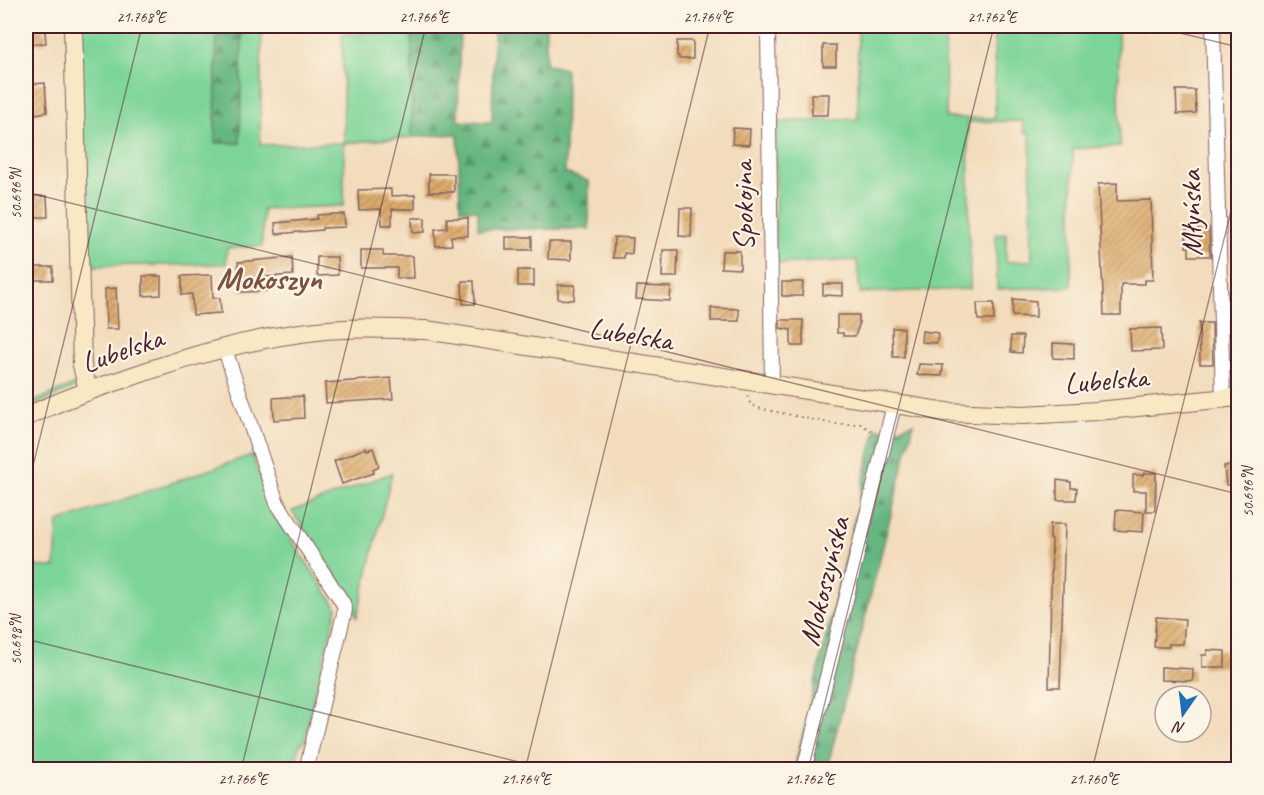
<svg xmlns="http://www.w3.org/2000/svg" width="1264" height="795" font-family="Caveat,sans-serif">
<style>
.green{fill:#7cd498;stroke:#637a62;stroke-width:1.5}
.forest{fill:url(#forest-firs);stroke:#586a56;stroke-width:1.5}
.building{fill:url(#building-hatch)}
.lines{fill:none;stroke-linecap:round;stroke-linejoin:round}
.street-casing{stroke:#85615e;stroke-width:16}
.secondary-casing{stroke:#85615e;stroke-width:20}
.path{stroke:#85615e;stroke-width:2;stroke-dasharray:1.5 4.5;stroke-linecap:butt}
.street{stroke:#fff;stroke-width:14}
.secondary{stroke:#f8e8c3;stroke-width:18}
.ticks{fill:none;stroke:#4a1f2b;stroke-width:1.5;stroke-opacity:0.45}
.labels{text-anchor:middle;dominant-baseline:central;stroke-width:4.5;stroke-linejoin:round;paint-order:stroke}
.street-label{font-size:30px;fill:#4a1f2b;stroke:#fcf5e5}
.neighbourhood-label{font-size:32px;font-weight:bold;fill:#7d5042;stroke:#fcf5e5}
.neatline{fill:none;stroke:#4a1f2b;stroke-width:2}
.ticks-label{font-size:15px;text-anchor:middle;fill:#4a1f2b}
</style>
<defs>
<pattern id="forest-firs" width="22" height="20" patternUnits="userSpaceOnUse" patternTransform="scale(1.5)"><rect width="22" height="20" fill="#65b680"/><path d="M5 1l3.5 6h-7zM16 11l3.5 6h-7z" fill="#559369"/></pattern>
<pattern id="building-hatch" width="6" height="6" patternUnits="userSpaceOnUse" patternTransform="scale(1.5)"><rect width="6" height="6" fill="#dcac6d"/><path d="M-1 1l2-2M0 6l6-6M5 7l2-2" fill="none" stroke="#b48b5a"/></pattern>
</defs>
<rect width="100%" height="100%" fill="#fcf5e5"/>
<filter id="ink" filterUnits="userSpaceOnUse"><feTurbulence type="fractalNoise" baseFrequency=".0167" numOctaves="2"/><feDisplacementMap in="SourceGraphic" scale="12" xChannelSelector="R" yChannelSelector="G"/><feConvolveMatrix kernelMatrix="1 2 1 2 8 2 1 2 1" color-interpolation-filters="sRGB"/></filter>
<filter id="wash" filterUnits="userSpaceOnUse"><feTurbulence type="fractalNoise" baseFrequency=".008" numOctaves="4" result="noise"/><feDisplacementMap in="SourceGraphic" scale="24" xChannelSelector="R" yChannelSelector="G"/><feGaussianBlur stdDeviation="1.35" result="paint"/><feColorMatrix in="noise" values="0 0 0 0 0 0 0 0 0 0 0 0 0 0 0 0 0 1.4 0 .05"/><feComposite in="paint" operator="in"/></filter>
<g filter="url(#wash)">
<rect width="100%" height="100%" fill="#f2dcbc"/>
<!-- green -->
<g class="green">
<path d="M77 26H217L215 142 239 143 242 26H262L260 145 344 143 342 34 380 33 381 26H412V137L344 143V206L263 209 262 246 227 248 226 264 86 266Z"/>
<path d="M858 26H945L946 118H995L994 26H1118L1120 146 1073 149 1071 287 997 289 996 234 1006 233V262L1032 261 1030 133H1024L1023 121 968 122 970 289 860 293 857 260 775 264 776 122 858 119Z"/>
<path d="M77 383 74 388 26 409V405Z"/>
<path d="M252 455 273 513 337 608 314 695 305 740 299 746 294 769H269L258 767 257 770 26 769V566L55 567 58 522Z"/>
<path d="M392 473 357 617 348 594 292 511Z"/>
</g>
<!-- forest -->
<g class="forest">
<path d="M217 26H242L240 143H215Z"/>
<path d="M412 26H460L458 121 492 122 494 26H546V64L566 69 565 173 589 181V229H478V210L460 209 458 134 412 137Z"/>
<path d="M914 423 827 769 794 770 876 428 887 432Z"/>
</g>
<g id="blocks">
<!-- building -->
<g class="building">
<path d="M26 26H39V31H45L46 43 26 44Z"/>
<path d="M677 41H693V59H679V56H677Z"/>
<rect x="823" y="45" width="13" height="21"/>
<path d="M45 83 47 112 35 114 34 109H26V94H33L32 84Z"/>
<path d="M1176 90H1195L1196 113 1177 114Z"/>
<path d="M811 94H829L828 115H812Z"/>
<path d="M733 128 750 129 749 145 732 144Z"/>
<rect x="429" y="174" width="25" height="18"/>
<path d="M1117 183V201L1151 200 1153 280H1145V284H1121V315H1104L1098 184Z"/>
<path d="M391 189V196L415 195V209H392V225H382L381 209 359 210 358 190Z"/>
<path d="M26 196H47L48 217H26Z"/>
<path d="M680 208H692L691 237 679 236Z"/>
<path d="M332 214H344L345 227 322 228V230L276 234 275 223 317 219V215Z"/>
<path d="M412 218H425V232L413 233Z"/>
<path d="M447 218H468V236H451L452 245 436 246 435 229 447 228Z"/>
<path d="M1209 228 1210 256H1189V247H1186V230H1198V233Z"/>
<rect x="506" y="237" width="26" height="13"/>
<path d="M614 237 633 238 632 254 624 253V258H613Z"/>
<path d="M549 242H571V260L548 259Z"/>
<path d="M361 250H383V256H413L414 278H397V268H361Z"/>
<path d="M663 250H678L677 277H662Z"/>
<path d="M722 251H740V269L721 268Z"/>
<path d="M292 257 293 275 266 277 267 291 240 292 238 262Z"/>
<path d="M317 257H337L338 275 317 276Z"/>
<rect x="32" y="267" width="21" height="13"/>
<rect x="518" y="270" width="16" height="16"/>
<path d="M212 275 213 298H220L221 313 193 315 192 294 182 295V276Z"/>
<path d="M143 276H161V295L143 296Z"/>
<path d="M462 281H474L475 304H463Z"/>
<path d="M782 282H803L802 296H782Z"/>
<path d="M823 284H843V296L823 295Z"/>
<path d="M558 285H575L574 300 558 299Z"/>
<path d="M637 286 671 287 670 301 636 299Z"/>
<path d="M116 288 118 329H106L105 289Z"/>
<path d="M1013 299 1036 301V317L1012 316Z"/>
<path d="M977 303H994V320H978Z"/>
<path d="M711 308 739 309V321H711Z"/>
<path d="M837 315H859V325L855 336H843V333H837Z"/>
<path d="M780 320H803V346H791V330L780 328Z"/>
<path d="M1199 323H1212L1213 364H1200Z"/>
<path d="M892 328H904V357H893Z"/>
<path d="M1161 328 1162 350 1131 351 1130 329Z"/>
<path d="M922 331 938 333 937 343 921 342Z"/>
<path d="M1011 336H1023L1022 353 1011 352Z"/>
<path d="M1053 343 1074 344V359L1053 358Z"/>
<path d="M919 364 943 365 942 376 917 375Z"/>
<path d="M391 378 393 399 326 403 325 383Z"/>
<path d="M303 396 304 418 274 420 273 398Z"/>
<path d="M366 448 367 450 373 448 379 466 373 469 374 473 342 484 334 461Z"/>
<path d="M1239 465V484L1226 485 1224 466Z"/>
<path d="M1144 473H1156L1155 511H1146V491H1133V475H1144Z"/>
<path d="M1057 480 1071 482V488H1077L1076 500H1057Z"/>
<path d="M1116 510 1144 512 1143 532 1115 530Z"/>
<path d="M1050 524H1065L1060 687H1049L1052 539H1050Z"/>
<path d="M1156 617 1185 619 1183 644H1169V647H1154Z"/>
<path d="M1207 650 1225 651V667H1202V655H1207Z"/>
<path d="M1161 667 1193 669V681L1161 680Z"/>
</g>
</g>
</g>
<g filter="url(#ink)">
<use href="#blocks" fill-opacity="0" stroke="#85615e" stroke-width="1.5"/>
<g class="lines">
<defs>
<g id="street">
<path d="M768 26 772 385"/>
<path d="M1213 26 1223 399"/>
<path d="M224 347 277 503 343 603 345 610 306 770"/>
<path d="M804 770 894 405"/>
</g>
<g id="secondary">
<path d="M73 26 82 365 88 391"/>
<path d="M26 417C58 401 93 389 127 378 189 356 251 338 317 331 353 327 390 329 426 330L946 412 1023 415 1097 411 1238 397"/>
</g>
</defs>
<!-- street casing -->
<use href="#street" class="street-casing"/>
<!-- secondary casing -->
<use href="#secondary" class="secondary-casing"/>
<!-- path -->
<path class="path" d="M748 396 750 403 758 408 834 424H861L875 433"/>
<!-- street -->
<use href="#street" class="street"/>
<!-- secondary -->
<use href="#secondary" class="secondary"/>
</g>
</g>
<!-- ticks -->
<path class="ticks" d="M1151 26 1238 47M26 192 1238 494M26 494 142 26M26 639 551 770M241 770 426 26M525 770 710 26M808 770 994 26M1092 770 1238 183"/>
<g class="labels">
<!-- street labels -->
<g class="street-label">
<text transform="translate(743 206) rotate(-91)">Spokojna</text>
<text transform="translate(1191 213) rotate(-91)">Młyńska</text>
<text transform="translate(631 334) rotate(9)">Lubelska</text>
<text transform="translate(122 350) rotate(-19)">Lubelska</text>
<text transform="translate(1106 380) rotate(-5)">Lubelska</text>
<text transform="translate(824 581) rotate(-76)">Mokoszyńska</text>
</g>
<!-- neighbourhood labels -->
<g class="neighbourhood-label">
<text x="269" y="278">Mokoszyn</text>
</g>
</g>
<!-- margin -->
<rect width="1264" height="795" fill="none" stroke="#fcf5e5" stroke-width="66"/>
<!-- north arrow -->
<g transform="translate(1183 714) rotate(194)"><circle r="28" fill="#fcf5e5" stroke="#b59f9b" stroke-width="1.5"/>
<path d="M0-4.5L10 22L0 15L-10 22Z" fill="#1f6fb2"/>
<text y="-9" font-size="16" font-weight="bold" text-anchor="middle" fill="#4a1f2b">N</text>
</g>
<rect x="33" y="33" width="1198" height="729" class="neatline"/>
<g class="ticks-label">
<text x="141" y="22">21.768°E</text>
<text x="424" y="22">21.766°E</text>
<text x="708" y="22">21.764°E</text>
<text x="992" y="22">21.762°E</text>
<text transform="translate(16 194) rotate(-90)" y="5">50.696°N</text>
<text transform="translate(1248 492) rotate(-90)" y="5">50.696°N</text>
<text transform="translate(16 640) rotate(-90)" y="5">50.698°N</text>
<text x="243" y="784">21.766°E</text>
<text x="526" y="784">21.764°E</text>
<text x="810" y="784">21.762°E</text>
<text x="1094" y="784">21.760°E</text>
</g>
</svg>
